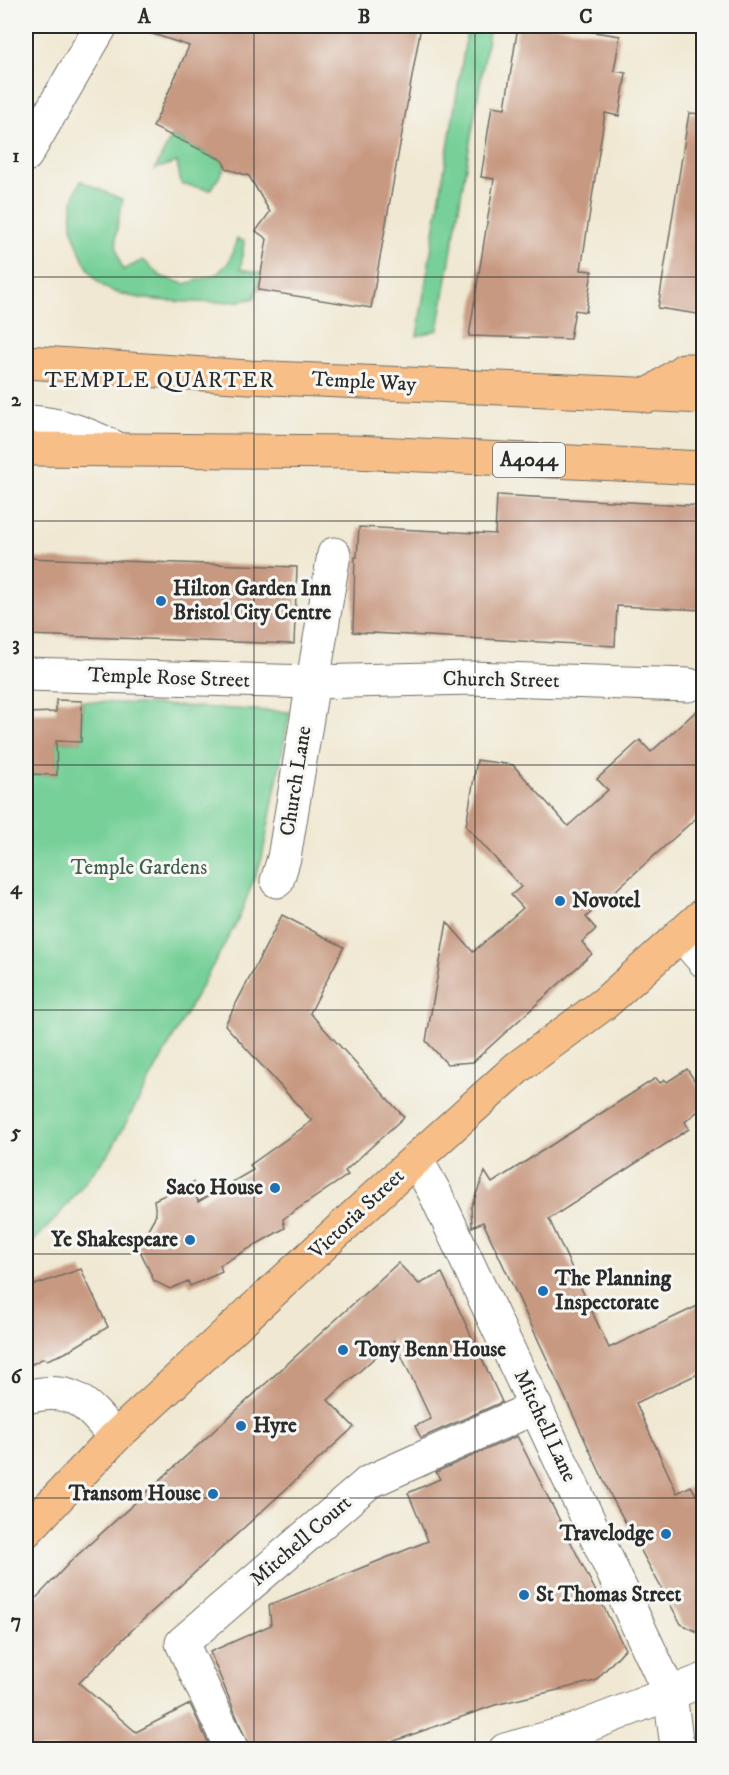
<svg xmlns="http://www.w3.org/2000/svg" width="729" height="1775" font-family="'IM FELL DW Pica',serif">
<style>
.green{fill:#76d097;stroke:#507e61;stroke-width:1.5}
.building{fill:#c89981}
.lines{fill:none;stroke-linecap:round;stroke-linejoin:round}
.minor-casing{stroke:#706d65;stroke-width:35}
.major-casing{stroke:#706d65;stroke-width:35}
.highway-casing{stroke:#706d65;stroke-width:35}
.minor{stroke:#fff;stroke-width:33}
.major{stroke:#f7be87;stroke-width:33}
.highway{stroke:#f7be87;stroke-width:33}
.grid{fill:none;stroke:#2b2b2b;stroke-width:1.5;stroke-opacity:0.55}
.poi-dot{fill:#1f6fb2;stroke:#f6f6f2;stroke-width:2}
.labels{text-anchor:middle;dominant-baseline:central;stroke-width:6;stroke-linejoin:round;paint-order:stroke}
.shield{fill:#f6f6f2;stroke:#686867;stroke-width:1.5}
.shield-label{font-size:20px;font-weight:bold;fill:#2b2b2b}
.street-label{font-size:21px;fill:#2b2b2b;stroke:#f6f6f2}
.poi-label{font-size:21px;font-weight:bold;fill:#2b2b2b;stroke:#f6f6f2;text-anchor:start}
.park-label{font-size:21px;fill:#425d4b;stroke:#f6f6f2}
.neighbourhood-label{font-size:22px;letter-spacing:1.5px;fill:#2b2b2b;stroke:#f6f6f2}
.neatline{fill:none;stroke:#2b2b2b;stroke-width:2}
.grid-label{font-size:20px;text-anchor:middle;font-weight:bold;fill:#2b2b2b}
</style>
<rect width="100%" height="100%" fill="#f6f6f2"/>
<filter id="ink" filterUnits="userSpaceOnUse"><feTurbulence type="fractalNoise" baseFrequency=".0167" numOctaves="2"/><feDisplacementMap in="SourceGraphic" scale="12" xChannelSelector="R" yChannelSelector="G"/><feConvolveMatrix kernelMatrix="1 2 1 2 8 2 1 2 1" color-interpolation-filters="sRGB"/></filter>
<filter id="wash" filterUnits="userSpaceOnUse"><feTurbulence type="fractalNoise" baseFrequency=".008" numOctaves="4" result="noise"/><feDisplacementMap in="SourceGraphic" scale="24" xChannelSelector="R" yChannelSelector="G"/><feGaussianBlur stdDeviation="1.35" result="paint"/><feColorMatrix in="noise" values="0 0 0 0 0 0 0 0 0 0 0 0 0 0 0 0 0 1.4 0 .05"/><feComposite in="paint" operator="in"/></filter>
<g filter="url(#wash)">
<rect width="100%" height="100%" fill="#f0e8d2"/>
<!-- green -->
<g class="green">
<path d="M468 26H490L438 330 417 336Z"/>
<path d="M172 136 221 160 225 167 211 190 181 184 177 162 155 169Z"/>
<path d="M81 181 123 200C116 229 112 242 123 270L143 260 162 277 185 284 216 275 229 262 237 239 244 241 241 269 261 273 255 298C227 306 131 303 106 288 89 277 81 255 75 238 69 220 71 197 81 181Z"/>
<path d="M82 701 290 712 262 858 239 918 111 1150 57 1217 26 1249V774L57 775 56 741 81 742Z"/>
</g>
<g id="blocks">
<!-- building -->
<g class="building">
<path d="M145 26H421L371 308 258 290 267 239 256 231 270 212 249 176 227 169 222 160 153 127 189 46 144 31Z"/>
<path d="M518 26H554L620 36 614 71 626 73 619 116 605 113 581 270 592 271 586 312 575 310 570 339 469 336 494 179 481 177 492 106 505 108Z"/>
<path d="M689 113 704 114V315L658 308Z"/>
<path d="M497 495 704 506V610L617 606 615 646 353 632 355 557H357L359 527 495 534Z"/>
<path d="M26 558 297 567 294 644 26 635Z"/>
<path d="M56 700 82 701 81 742 56 741 57 775 26 774V713L56 712Z"/>
<path d="M704 704V811L586 917 596 929 582 942 592 954 473 1062 447 1064 426 1041 447 922 473 952 523 908 511 895 521 887 466 826 477 760 513 765 568 826 608 790 597 779 640 740 651 752Z"/>
<path d="M282 915 344 947 310 1013 404 1117 345 1171 348 1175 283 1219 285 1228 220 1265 222 1272 190 1286 188 1281 170 1289 154 1281 138 1246 156 1215 154 1200 193 1182 198 1202 253 1170 250 1165 312 1121 225 1025Z"/>
<path d="M687 1069 704 1095V1106L685 1122 689 1129 549 1219 609 1348 704 1303V1371L636 1403 677 1493 691 1486 704 1508V1635L681 1624 611 1496 483 1222 472 1227 471 1207 485 1172 492 1183 656 1078 660 1083 665 1080 667 1082Z"/>
<path d="M398 1263 419 1284 442 1273 502 1402 421 1438 415 1426 431 1419 394 1340 328 1400 354 1427 133 1629 79 1683 136 1732 190 1704 211 1749H26V1609L71 1561Z"/>
<path d="M81 1269 108 1327 65 1353 47 1360 44 1358 26 1367V1288Z"/>
<path d="M517 1436 625 1649 595 1681 495 1705 372 1749H250L210 1652 271 1625 269 1605 428 1541 408 1493 440 1479 436 1472Z"/>
</g>
</g>
</g>
<g filter="url(#ink)">
<use href="#blocks" fill-opacity="0" stroke="#706d65" stroke-width="1.5"/>
<g class="lines">
<defs>
<g id="minor">
<path d="M26 155 101 26"/>
<path d="M26 422C60 423 85 433 116 448"/>
<path d="M26 674 312 682 470 678 689 685"/>
<path d="M277 881 284 858 334 554"/>
<path d="M681 934 704 961"/>
<path d="M416 1159 435 1193 670 1694 676 1739 680 1750"/>
<path d="M26 1397C73 1385 86 1403 115 1437"/>
<path d="M232 1750 182 1643 369 1482 536 1407"/>
<path d="M505 1750 573 1731 704 1680"/>
</g>
<path id="major" d="M26 1531 115 1437 416 1159 518 1067 605 1003 704 914"/>
<g id="highway">
<path d="M26 362 249 377 704 397"/>
<path d="M648 396 684 370H704"/>
<path d="M26 449 354 452 704 468"/>
</g>
</defs>
<!-- minor casing -->
<use href="#minor" class="minor-casing"/>
<!-- major casing -->
<use href="#major" class="major-casing"/>
<!-- highway casing -->
<use href="#highway" class="highway-casing"/>
<!-- minor -->
<use href="#minor" class="minor"/>
<!-- major -->
<use href="#major" class="major"/>
<!-- highway -->
<use href="#highway" class="highway"/>
</g>
</g>
<!-- grid -->
<path class="grid" d="M254 26V1750M475 26V1750M26 277H704M26 521H704M26 765H704M26 1010H704M26 1254H704M26 1498H704"/>
<!-- markers -->
<g class="poi-dot">
<circle cx="161" cy="601" r="6"/>
<circle cx="560" cy="901" r="6"/>
<circle cx="275" cy="1188" r="6"/>
<circle cx="190" cy="1240" r="6"/>
<circle cx="543" cy="1291" r="6"/>
<circle cx="343" cy="1350" r="6"/>
<circle cx="241" cy="1426" r="6"/>
<circle cx="213" cy="1494" r="6"/>
<circle cx="666" cy="1534" r="6"/>
<circle cx="524" cy="1595" r="6"/>
</g>
<g class="labels">
<!-- shield labels -->
<rect class="shield" x="493" y="443" width="72" height="34" rx="4.5"/>
<g class="shield-label">
<text x="529" y="460">A4044</text>
</g>
<!-- street labels -->
<g class="street-label">
<text transform="translate(364 382) rotate(3)">Temple Way</text>
<text transform="translate(169 678) rotate(2)">Temple Rose Street</text>
<text transform="translate(501 680) rotate(1)">Church Street</text>
<text transform="translate(296 781) rotate(-81)">Church Lane</text>
<text transform="translate(357 1214) rotate(-43)">Victoria Street</text>
<text transform="translate(545 1426) rotate(65)">Mitchell Lane</text>
<text transform="translate(301 1541) rotate(-41)">Mitchell Court</text>
</g>
<!-- poi labels -->
<g class="poi-label">
<text x="173" y="589">Hilton Garden Inn<tspan x="173" dy="24">Bristol City Centre</tspan></text>
<text x="572" y="901">Novotel</text>
<text x="263" y="1188" text-anchor="end">Saco House</text>
<text x="178" y="1240" text-anchor="end">Ye Shakespeare</text>
<text x="555" y="1279">The Planning<tspan x="555" dy="24">Inspectorate</tspan></text>
<text x="355" y="1350">Tony Benn House</text>
<text x="253" y="1426">Hyre</text>
<text x="201" y="1494" text-anchor="end">Transom House</text>
<text x="654" y="1534" text-anchor="end">Travelodge</text>
<text x="536" y="1595">St Thomas Street</text>
</g>
<!-- park labels -->
<g class="park-label">
<text x="139" y="868">Temple Gardens</text>
</g>
<!-- neighbourhood labels -->
<g class="neighbourhood-label">
<text x="160" y="380">TEMPLE QUARTER</text>
</g>
</g>
<!-- margin -->
<rect width="729" height="1775" fill="none" stroke="#f6f6f2" stroke-width="66"/>
<rect x="33" y="33" width="663" height="1709" class="neatline"/>
<g class="grid-label">
<text x="144" y="23">A</text>
<text x="364" y="23">B</text>
<text x="586" y="23">C</text>
<text x="16" y="162">1</text>
<text x="16" y="406">2</text>
<text x="16" y="650">3</text>
<text x="16" y="894">4</text>
<text x="16" y="1138">5</text>
<text x="16" y="1383">6</text>
<text x="16" y="1627">7</text>
</g>
</svg>
